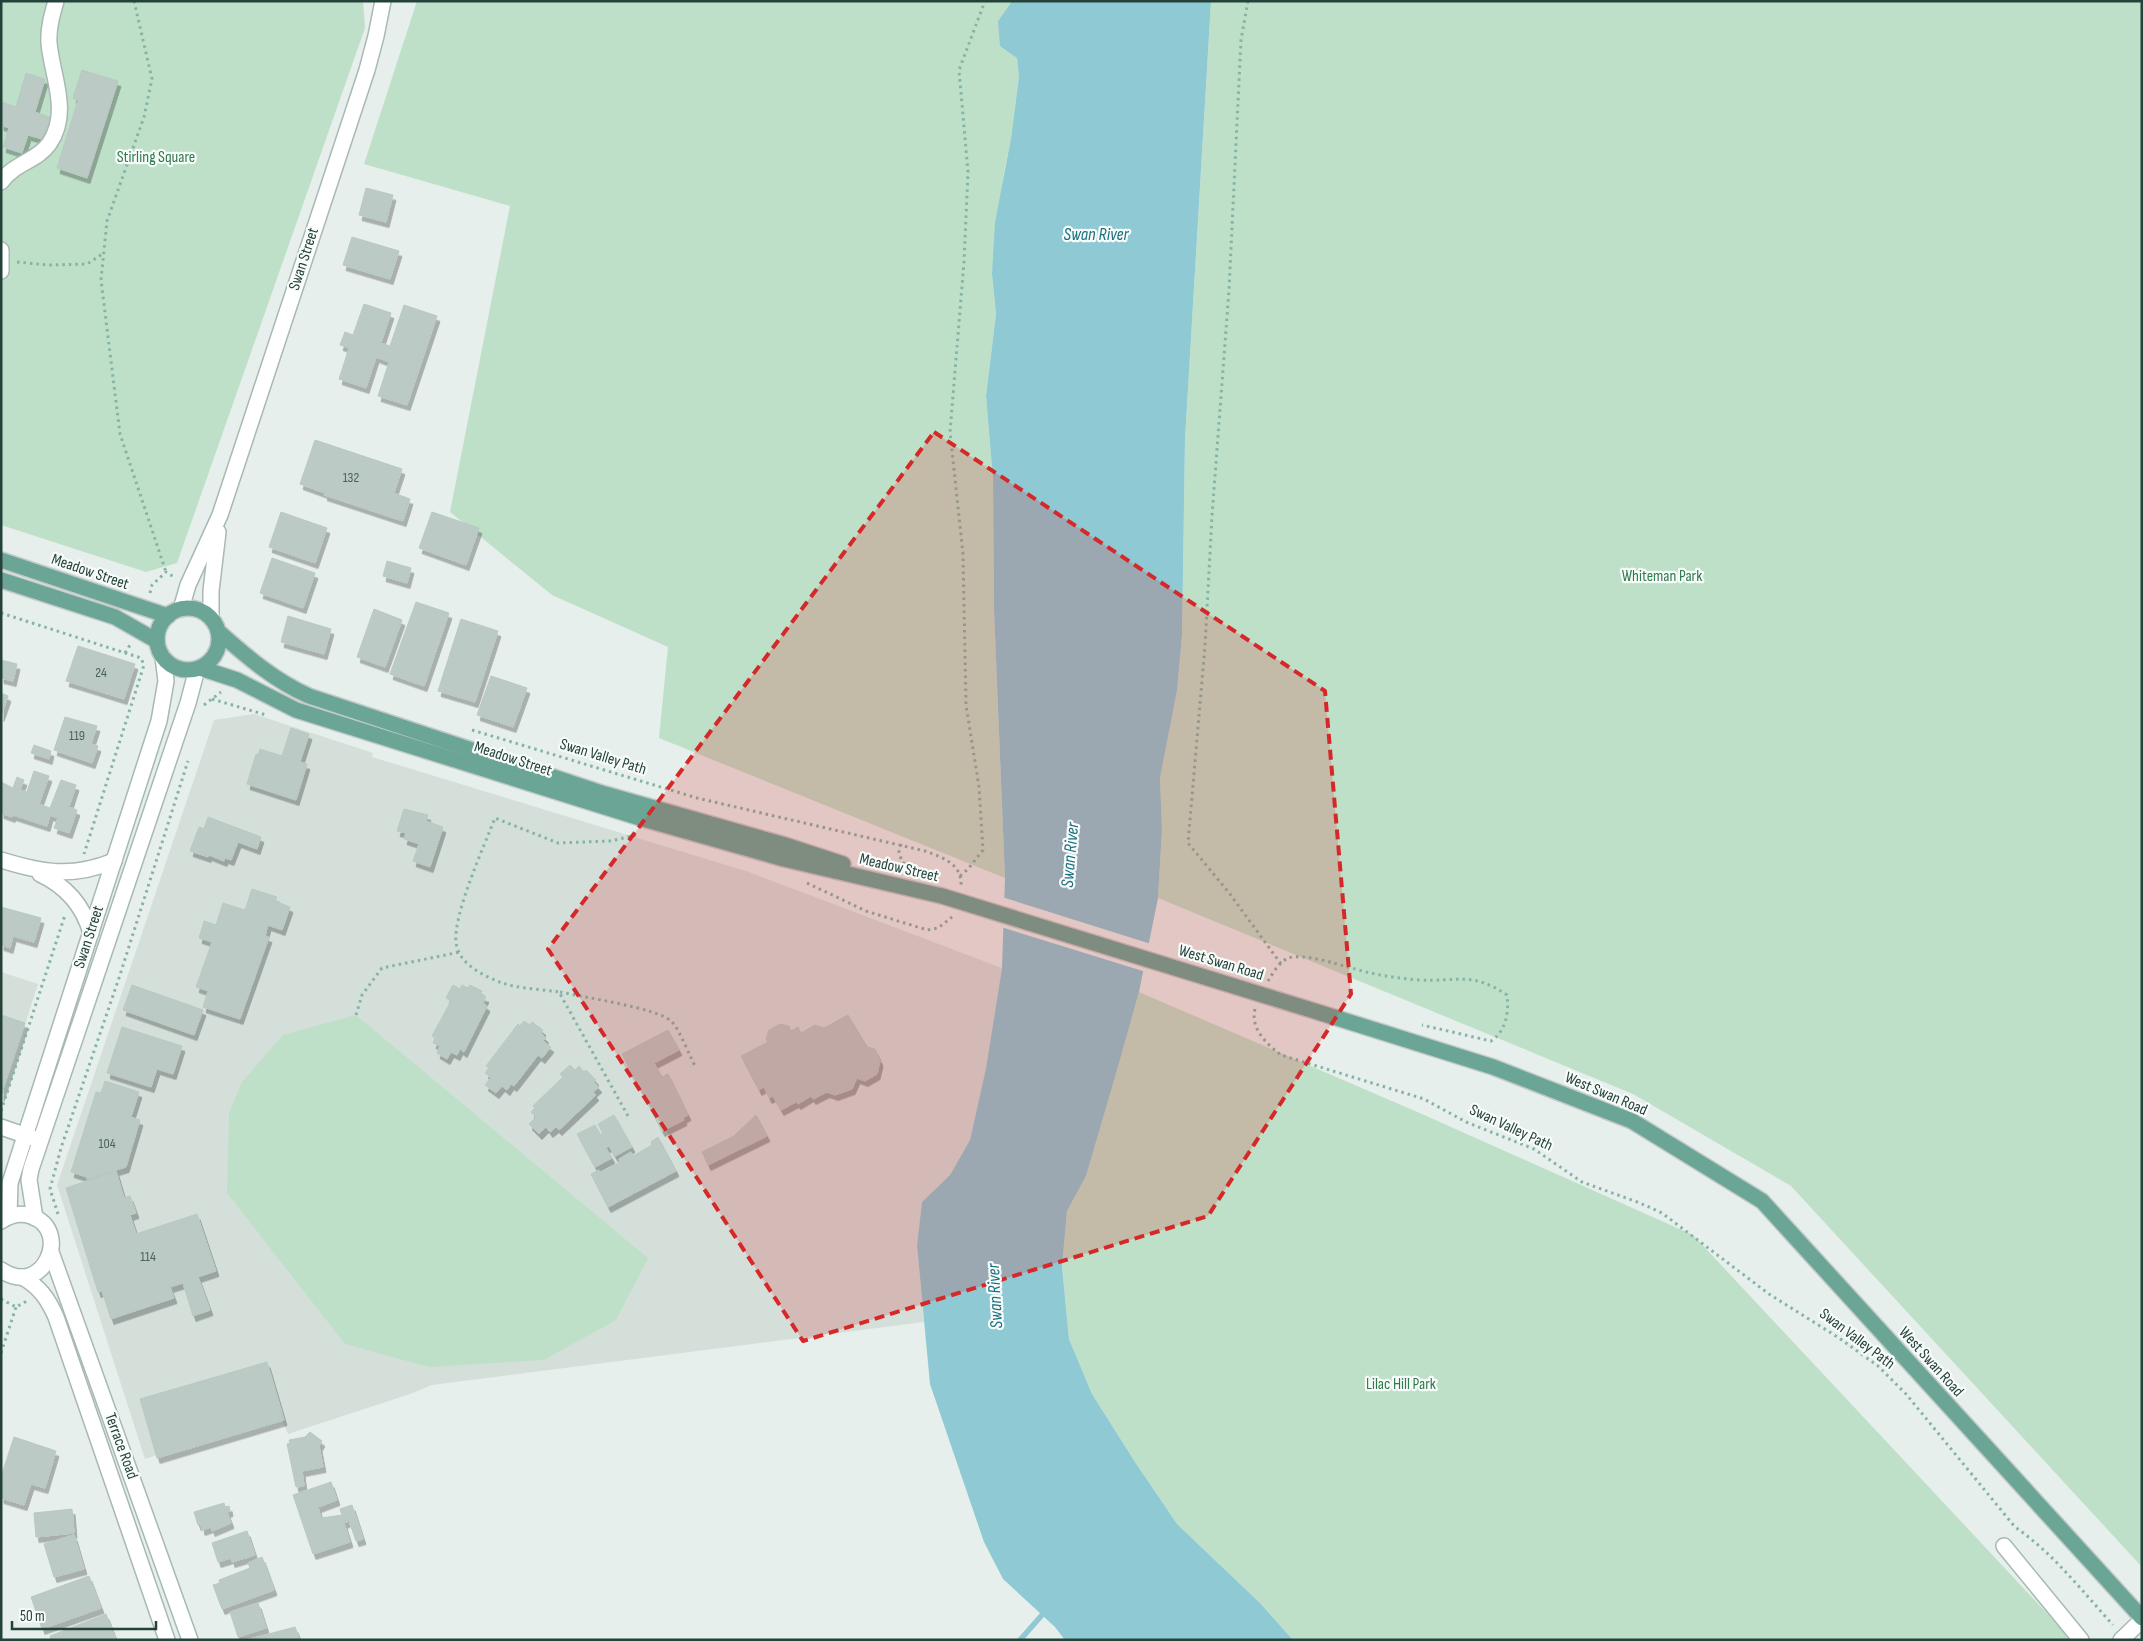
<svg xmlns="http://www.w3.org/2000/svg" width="2143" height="1641" font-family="'Sofia Sans Condensed',sans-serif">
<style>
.built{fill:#d4dfda}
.green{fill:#bfe0c8}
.water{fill:#8ec9d4}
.pier{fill:#e6efeb}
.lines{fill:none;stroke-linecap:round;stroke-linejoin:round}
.stream{stroke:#8ec9d4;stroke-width:5.5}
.building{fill:#bbcac4;stroke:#b8c9c2;filter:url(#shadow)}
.minor-casing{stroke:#a8b8b2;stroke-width:18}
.major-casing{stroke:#c2cac8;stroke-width:18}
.path{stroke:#86b3a5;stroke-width:3;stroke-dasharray:2.5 4;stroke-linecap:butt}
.minor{stroke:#fff;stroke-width:15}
.major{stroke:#6aa596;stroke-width:15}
.major-bridge-casing{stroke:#c2cac8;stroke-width:18;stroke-linecap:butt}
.major-bridge{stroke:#6aa596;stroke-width:15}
.marked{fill:#d62828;fill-opacity:0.2;stroke:#d62828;stroke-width:4;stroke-dasharray:10 6;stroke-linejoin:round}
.labels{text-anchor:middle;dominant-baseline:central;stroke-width:4.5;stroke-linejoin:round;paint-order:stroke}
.number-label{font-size:14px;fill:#4a645c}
.park-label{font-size:16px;fill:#2d7a4b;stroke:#f7fbf9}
.street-label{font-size:16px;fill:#24423a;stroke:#f7fbf9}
.water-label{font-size:18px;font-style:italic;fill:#1c6f80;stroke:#f7fbf9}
</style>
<defs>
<filter id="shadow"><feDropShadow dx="3" dy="5.5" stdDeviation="0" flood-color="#0004"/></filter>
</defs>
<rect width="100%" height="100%" fill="#e6efeb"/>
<!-- built -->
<g class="built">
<path d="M254 714 373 753 372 757 749 872 1002 968 986 1068 970 1140 950 1175 922 1202 917 1245 924 1322 432 1385 410 1394 288 1434 279 1413 145 1459 57 1185 214 720Z"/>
<path d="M1 972 38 984 1 1100Z"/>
</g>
<!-- green -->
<g class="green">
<path d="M1 1H363L365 28 177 563 146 572 1 525Z"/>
<path d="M417 1H1012L998 21 1017 58 1019 77 1011 138 1004 173 992 274 996 314 986 396 993 479 994 610 1005 878 659 738 668 647 552 595 450 512 510 206 364 164Z"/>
<path d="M1211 1H2142V1567L1791 1186 1633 1094 1158 898 1162 830 1160 778 1177 691 1182 636 1185 439Z"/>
<path d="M1139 992 1422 1114 1693 1235 2072 1640H1293L1260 1603 1177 1524 1135 1462 1092 1394 1069 1339 1062 1267 1067 1211 1086 1176Z"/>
<path d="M356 1015 648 1258 616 1320 544 1360 429 1367 345 1344 227 1193 229 1113 242 1082 283 1035Z"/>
</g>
<!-- water -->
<path class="water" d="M1012 1H1211L1185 439 1182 636 1177 691 1160 778 1162 830 1158 898 1139 992 1117 1070 1086 1176 1067 1211 1062 1267 1069 1339 1092 1394 1135 1462 1177 1524 1260 1603 1293 1640H1065L1055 1627 1003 1579 984 1542 930 1384 917 1245 922 1202 950 1175 970 1140 986 1068 1002 968 1005 878 994 610 993 479 986 396 996 314 992 274 995 223 1011 138 1019 77 1017 58 1000 46 998 21Z"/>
<!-- pier -->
<path class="pier" d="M1002 897 1151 944 1146 972 1001 927Z"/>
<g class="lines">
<!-- stream -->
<path class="stream" d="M1020 1640 1042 1615 1048 1611"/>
</g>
<!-- building -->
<g class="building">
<path d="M82 70 118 81 87 178 57 168 78 100 73 98Z"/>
<path d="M26 73 45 79 35 112 52 118 45 140 28 135 22 153 3 147 9 128 1 125V102L16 107Z"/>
<path d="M366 188 393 195 386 222 359 215Z"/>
<path d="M352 237 399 251 390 279 343 265Z"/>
<path d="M364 304 391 313 381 343 390 346 404 305 437 316 407 405 378 396 389 362 376 357 366 388 339 379 349 348 340 345 345 332 353 335Z"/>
<path d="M315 440 402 469 394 493 410 499 403 521 324 495 325 493 300 484Z"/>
<path d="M281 512 327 528 315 563 269 547Z"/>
<path d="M432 512 479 528 466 565 419 548Z"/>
<path d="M272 558 315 573 303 608 260 593Z"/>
<path d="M387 561 411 568 407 583 383 576Z"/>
<path d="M416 602 449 613 424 686 390 674Z"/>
<path d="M374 609 402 620 385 667 357 657Z"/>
<path d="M288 616 331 629 324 654 281 642Z"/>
<path d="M461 619 498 631 475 702 438 691Z"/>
<path d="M78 646 135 664 124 699 66 681Z"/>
<path d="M1 660 17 664 13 681 1 678Z"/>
<path d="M491 676 527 688 513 727 477 715Z"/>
<path d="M1 693 8 696 1 716Z"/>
<path d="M65 717 97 726 91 744 98 746 92 763 54 750Z"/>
<path d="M291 728 309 734 300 762 307 764 296 800 247 784 256 754 258 755 260 749 282 756Z"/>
<path d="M34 745 51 751 49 759 31 753Z"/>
<path d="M34 771 49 776 39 804 50 808 61 780 76 785 69 807 77 810 69 833 54 828 58 818 50 815 47 826 13 815 12 817 1 813V782L13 788 17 777 24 780 20 790 27 792Z"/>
<path d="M404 809 428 815 426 821 443 827 430 867 413 861 419 844 404 839 406 833 397 831Z"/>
<path d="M208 817 261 837 257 849 238 842 231 860 225 858 224 861 209 855 208 857 190 851 199 827 204 829Z"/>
<path d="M252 889 277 897 275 901 290 907 282 930 268 925 265 936 269 937 240 1019 203 1007 208 991 196 987 212 942 199 938 204 921 216 925 223 903 245 910Z"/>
<path d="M1 907 41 918 34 942 13 936 10 948 1 945Z"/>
<path d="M132 985 203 1010 194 1035 123 1010Z"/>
<path d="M453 985 460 989 462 985 468 988 470 985 482 991 480 995 486 997 483 1003 487 1006 464 1052 460 1049 457 1055 451 1052 447 1059 437 1053 440 1046 433 1043 435 1038 432 1036 451 1001 446 998Z"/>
<path d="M1 1015 25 1023 1 1096Z"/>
<path d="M848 1015 866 1045 864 1046 875 1049 880 1061 877 1074 865 1081 857 1078 852 1089 835 1095 827 1092 813 1099 811 1096 798 1104 796 1102 781 1110 773 1096 769 1098 764 1087 759 1090 741 1056 768 1042 766 1039 769 1030 780 1024 789 1026 791 1031 798 1027 801 1033 815 1025 824 1028Z"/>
<path d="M524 1021 530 1025 532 1022 543 1030 541 1033 546 1038 543 1041 551 1047 542 1058 538 1055 514 1086 511 1084 507 1090 502 1086 496 1093 485 1085 491 1077 485 1073 489 1068 486 1066 518 1024 520 1026Z"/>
<path d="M122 1027 182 1046 173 1074 157 1069 151 1087 107 1073Z"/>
<path d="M668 1030 679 1050 654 1063 662 1077 668 1074 688 1115 683 1118 684 1120 662 1131 622 1054Z"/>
<path d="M570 1065 575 1070 579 1066 584 1072 586 1070 596 1080 594 1082 599 1087 593 1092 596 1095 559 1130 556 1127 550 1132 546 1127 539 1134 529 1124 536 1117 531 1112 535 1108 533 1106 563 1077 560 1074Z"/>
<path d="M105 1081 139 1092 131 1117 140 1120 126 1167 87 1179V1177L71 1172 96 1092 101 1093Z"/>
<path d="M614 1115 632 1147 615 1156 609 1146 606 1148 612 1158 595 1167 577 1134 595 1125 600 1135 603 1133 598 1124Z"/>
<path d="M756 1115 767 1136 708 1165 702 1152 734 1136Z"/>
<path d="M658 1137 676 1171 608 1207 591 1174 599 1170 600 1173 620 1162 619 1159 631 1152 633 1156 652 1145 651 1142Z"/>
<path d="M116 1171 124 1198 130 1196 136 1213 130 1215 136 1234 197 1214 216 1271 198 1277 210 1310 193 1316 183 1283 170 1287 174 1298 111 1319 102 1291 98 1292 66 1188Z"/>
<path d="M267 1362 284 1420 157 1458 140 1399Z"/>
<path d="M310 1432 322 1441 319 1446 323 1467 302 1471 304 1486 296 1487 287 1444 290 1443 289 1440 305 1437Z"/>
<path d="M14 1437 56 1451 45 1488 31 1484 24 1505 1 1498V1477Z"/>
<path d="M331 1482 337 1500 318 1507 321 1518 342 1515 340 1509 352 1505 363 1539 356 1541 349 1521 344 1523 350 1542 313 1554 293 1495Z"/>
<path d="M224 1503 225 1507 229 1506 230 1511 227 1512 231 1523 212 1531 211 1527 202 1530 201 1524 198 1525 194 1512Z"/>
<path d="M72 1509 74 1533 36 1537 34 1513Z"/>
<path d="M247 1531 255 1555 232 1562 231 1558 218 1562 212 1543Z"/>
<path d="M74 1535 84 1569 54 1577 44 1544Z"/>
<path d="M262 1557 274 1590 222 1609 213 1585 220 1583 219 1580 250 1568 248 1563Z"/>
<path d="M89 1576 101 1608 42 1629 31 1597Z"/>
<path d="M258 1603 266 1628 238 1637 230 1612Z"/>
<path d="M106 1614 116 1640H51L50 1636Z"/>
<path d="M295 1627 299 1638 296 1640H246Z"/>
</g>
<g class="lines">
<defs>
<g id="minor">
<path d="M1 182C14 163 37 161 49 144 71 112 52 77 49 43 48 29 52 15 56 1"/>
<path d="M1 250V271"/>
<path d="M181 609 188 585 220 515 367 70 376 36 383 1"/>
<path d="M211 618V591L218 532"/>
<path d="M1 860C43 873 72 878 114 861"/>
<path d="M40 874C66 886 83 905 91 933"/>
<path d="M1 1127 33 1138"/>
<path d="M9 1216 10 1183 18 1158 159 721 166 681 163 657"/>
<path d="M35 1218 29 1180 31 1169 188 703 197 669"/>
<path d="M1 1221C10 1215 20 1212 31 1216 73 1230 43 1299 1 1270"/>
<path d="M51 1252 190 1640"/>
<path d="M22 1277C40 1287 48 1299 56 1317L167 1640"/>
<path d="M2004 1546 2081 1640"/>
<path d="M2121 1640 2142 1620"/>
</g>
<g id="major">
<path d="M1 560 168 616"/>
<path d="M1 580 115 617 157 641"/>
<circle cx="188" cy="639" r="31"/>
<path d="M219 632C247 657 275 681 309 696L605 794 785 845 843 864"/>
<path d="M200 668 237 680 296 710 640 818 784 859 942 896"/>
<path d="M1321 1013 1493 1067 1632 1121 1762 1201 2142 1618"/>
</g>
</defs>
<!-- minor casing -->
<use href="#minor" class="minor-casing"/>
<!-- major casing -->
<use href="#major" class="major-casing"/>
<!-- path -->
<g class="path">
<path d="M134 1 152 79 144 117 107 221 101 280 120 434 166 572"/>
<path d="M1248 1 1241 40 1229 290 1212 516 1205 646 1188 843 1230 894 1281 964"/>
<path d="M17 262 48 265 87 264 104 253"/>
<path d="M150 593 152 585 166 572 174 577"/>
<path d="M1 613 141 658 144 665 84 854"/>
<path d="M125 653 130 645"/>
<path d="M212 699 266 715"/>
<path d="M204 705 221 692"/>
<path d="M472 730 697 798 925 851C942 857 962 864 961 885"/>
<path d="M901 844 899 852 902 862 914 870"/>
<path d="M960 876 968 869 983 850 979 787 966 705 963 554 950 432 964 262 968 172 959 70 985 1"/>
<path d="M807 883 866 911 927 930 938 928 952 917"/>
<path d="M1268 981C1273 973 1279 962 1288 958 1304 953 1336 964 1352 968 1374 975 1396 978 1419 980 1458 982 1471 971 1507 995 1509 1013 1506 1031 1491 1041L1422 1025"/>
<path d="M560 992C582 997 657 1008 671 1021 679 1028 690 1057 696 1068"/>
<path d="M1255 1009C1250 1029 1267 1044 1281 1055L1424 1099 1466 1122 1534 1149 1582 1182 1640 1203 1662 1213 1769 1294 1839 1338 1878 1366 1906 1394 2015 1527C2053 1553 2082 1591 2113 1625"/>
<path d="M356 1015 362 995 382 968 460 952"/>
<path d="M1 1111 65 915"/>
<path d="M628 1116 559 992C541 989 520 989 502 983 484 976 458 964 456 942 453 915 484 846 495 818L558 843 611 841 636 835"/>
<path d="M58 1214 50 1189 61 1148 119 978 188 761"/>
<path d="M1 1299 16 1307 27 1301"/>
<path d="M1 1353 16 1307"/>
</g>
<!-- minor -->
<use href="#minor" class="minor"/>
<!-- major -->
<use href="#major" class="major"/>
<defs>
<path id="major-bridge" d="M942 896 1321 1013"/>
</defs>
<!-- major-bridge casing -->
<use href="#major-bridge" class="major-bridge-casing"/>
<!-- major-bridge -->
<use href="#major-bridge" class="major-bridge"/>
</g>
<!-- marked area -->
<path class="marked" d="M934 432 1325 691 1351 994 1208 1216 803 1341 548 949Z"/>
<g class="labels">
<!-- number labels -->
<g class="number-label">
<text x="351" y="477">132</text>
<text x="101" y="672">24</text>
<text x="77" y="735">119</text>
<text x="107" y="1143">104</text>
<text x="148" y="1256">114</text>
</g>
<!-- park labels -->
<g class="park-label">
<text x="156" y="157">Stirling Square</text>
<text x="1662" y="576">Whiteman Park</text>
<text x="1401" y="1384">Lilac Hill Park</text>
</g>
<!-- street labels -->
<g class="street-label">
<text transform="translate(304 259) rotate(-72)">Swan Street</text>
<text transform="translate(90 572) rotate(19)">Meadow Street</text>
<text transform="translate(603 757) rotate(17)">Swan Valley Path</text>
<text transform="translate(513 759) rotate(18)">Meadow Street</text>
<text transform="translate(899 868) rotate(13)">Meadow Street</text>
<text transform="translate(89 937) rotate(-72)">Swan Street</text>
<text transform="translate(1221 963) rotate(17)">West Swan Road</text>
<text transform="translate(1606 1094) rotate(23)">West Swan Road</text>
<text transform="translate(1511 1128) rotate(25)">Swan Valley Path</text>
<text transform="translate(1857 1339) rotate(37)">Swan Valley Path</text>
<text transform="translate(1931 1362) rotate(48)">West Swan Road</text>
<text transform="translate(121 1446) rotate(70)">Terrace Road</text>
</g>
<!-- water labels -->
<g class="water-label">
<text x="1096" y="234">Swan River</text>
<text transform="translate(1070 855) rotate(-85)">Swan River</text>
<text transform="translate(995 1296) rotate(-93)">Swan River</text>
</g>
</g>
<!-- border -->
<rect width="2143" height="1641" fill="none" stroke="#24423a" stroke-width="5"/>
<!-- scale -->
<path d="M12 1621v8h144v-8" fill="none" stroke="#24423a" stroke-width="2.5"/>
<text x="20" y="1621" font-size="15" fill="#24423a" stroke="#f7fbf9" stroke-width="4" paint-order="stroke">50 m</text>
</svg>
